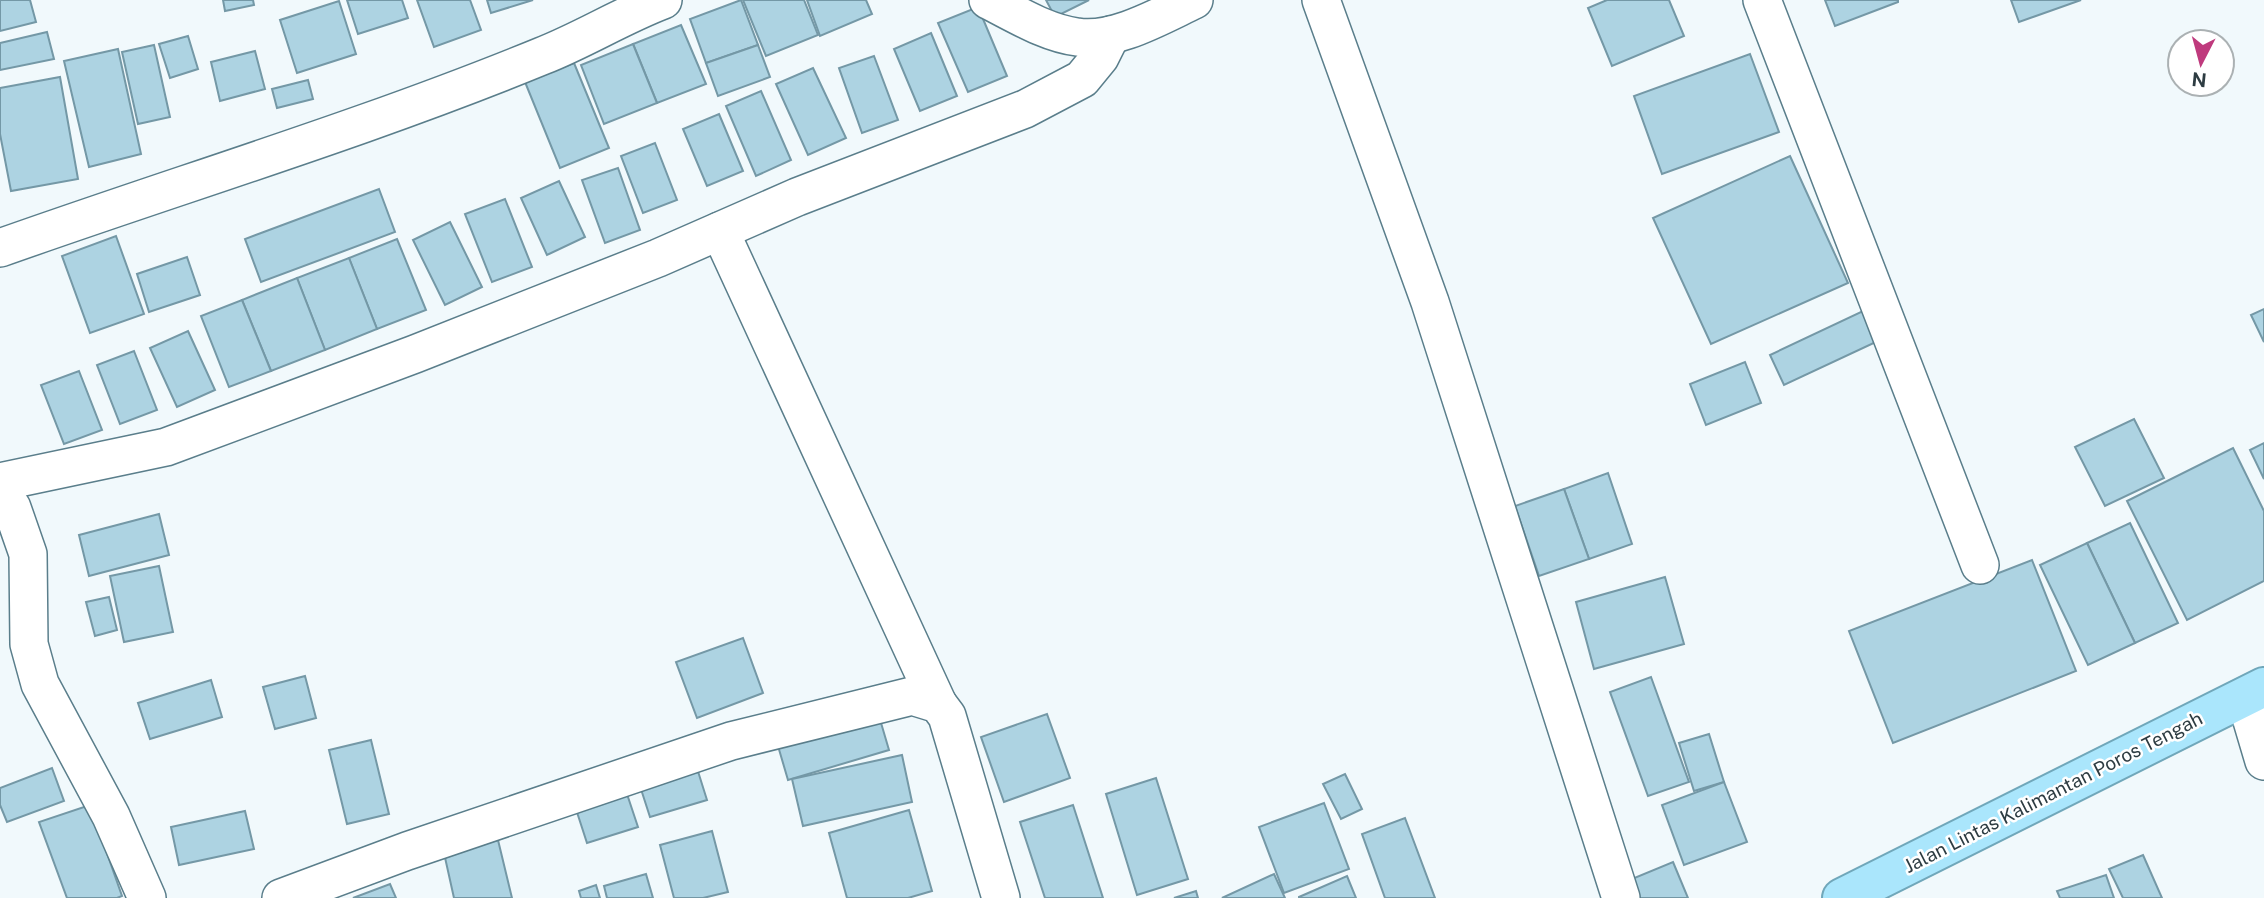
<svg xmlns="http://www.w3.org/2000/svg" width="2264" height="898" font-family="'Public Sans',sans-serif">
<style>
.building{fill:#add3e2;stroke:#7498a6;stroke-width:2}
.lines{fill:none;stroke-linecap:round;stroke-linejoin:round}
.minor-casing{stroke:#5a7e8b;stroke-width:40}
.trunk-casing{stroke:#70a7ba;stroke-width:42}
.minor{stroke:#fff;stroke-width:37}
.trunk{stroke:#aae6fc;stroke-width:38}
.labels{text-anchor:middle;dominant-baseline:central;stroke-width:5;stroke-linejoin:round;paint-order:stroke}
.street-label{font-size:19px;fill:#2d3c42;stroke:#fff}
</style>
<rect width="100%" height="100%" fill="#f1f9fc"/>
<!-- building -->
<g class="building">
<path d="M0 0H30L36 22 0 31Z"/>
<path d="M223 0H253L254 5 225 11Z"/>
<path d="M347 0H402L408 18 358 34Z"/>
<path d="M417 0H470L481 30 434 47Z"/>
<path d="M487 0H533L491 13Z"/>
<path d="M741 0 758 45 706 63 690 19Z"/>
<path d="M743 0H804L818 35 766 56Z"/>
<path d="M807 0H866L872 14 820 36Z"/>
<path d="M1046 0H1089L1055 17Z"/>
<path d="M1607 0H1669L1684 36 1612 66 1588 8Z"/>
<path d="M1825 0H1898V2L1835 26Z"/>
<path d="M2011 0H2081L2019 22Z"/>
<path d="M339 1 356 54 297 73 280 20Z"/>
<path d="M978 7 1007 76 968 92 938 23Z"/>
<path d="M681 25 706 84 657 103 633 44Z"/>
<path d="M47 32 54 59 0 70V43Z"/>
<path d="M931 33 957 96 920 111 894 49Z"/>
<path d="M188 36 198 69 170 78 159 44Z"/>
<path d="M633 44 657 103 604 124 581 65Z"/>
<path d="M154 45 170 117 138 124 122 52Z"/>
<path d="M758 45 770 77 718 96 706 63Z"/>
<path d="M118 49 141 154 89 167 64 61Z"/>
<path d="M255 51 265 89 220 101 211 62Z"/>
<path d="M1750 54 1779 132 1662 174 1634 96Z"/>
<path d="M874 56 898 120 862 133 839 68Z"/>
<path d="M574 63 609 148 560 168 525 82Z"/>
<path d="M813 68 846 138 808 155 776 84Z"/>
<path d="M60 77 78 179 11 191 0 134V88Z"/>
<path d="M308 80 313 99 277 108 272 89Z"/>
<path d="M761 91 791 160 756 176 726 106Z"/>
<path d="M719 114 743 171 707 186 683 129Z"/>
<path d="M655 143 677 200 643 213 621 156Z"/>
<path d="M1790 156 1848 283 1711 344 1653 218Z"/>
<path d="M618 168 640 230 605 243 582 180Z"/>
<path d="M559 181 585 237 547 255 521 198Z"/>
<path d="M379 189 395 232 261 282 245 239Z"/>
<path d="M505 199 532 267 492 282 465 214Z"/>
<path d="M450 222 482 287 445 305 413 240Z"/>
<path d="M116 236 144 314 90 333 62 256Z"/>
<path d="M397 239 426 310 377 329 349 258Z"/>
<path d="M187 257 200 295 149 312 137 274Z"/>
<path d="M349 258 377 329 325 350 297 278Z"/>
<path d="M297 278 325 350 271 371 242 300Z"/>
<path d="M242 300 271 371 229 387 201 316Z"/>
<path d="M2264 309V342L2251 315Z"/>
<path d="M1863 311 1878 341 1784 385 1770 355Z"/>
<path d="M188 331 215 390 177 407 150 348Z"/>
<path d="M134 351 157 410 120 424 97 365Z"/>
<path d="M1745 362 1761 403 1706 425 1690 384Z"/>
<path d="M79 371 102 430 64 444 41 385Z"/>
<path d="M2134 419 2164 478 2105 506 2075 447Z"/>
<path d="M2264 443V479L2250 450Z"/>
<path d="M2233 448 2264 511V581L2187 620 2127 501Z"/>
<path d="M1608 473 1632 544 1589 559 1564 489Z"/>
<path d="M1564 489 1589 559 1539 576 1515 506Z"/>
<path d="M159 514 169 555 89 576 79 535Z"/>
<path d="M2130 523 2178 623 2135 643 2087 543Z"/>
<path d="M2087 543 2135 643 2088 665 2040 565Z"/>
<path d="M2032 560 2076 671 1893 743 1849 631Z"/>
<path d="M159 566 173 632 124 642 110 576Z"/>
<path d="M1665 577 1684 644 1594 669 1576 602Z"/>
<path d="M109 597 117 630 95 636 86 602Z"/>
<path d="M743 638 763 693 697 718 676 662Z"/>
<path d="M305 676 316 718 275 729 263 687Z"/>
<path d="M1651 677 1689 782 1648 796 1610 692Z"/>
<path d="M211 680 222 717 150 739 138 703Z"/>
<path d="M1047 714 1070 778 1004 802 981 737Z"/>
<path d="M879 716 889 750 788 780 778 746Z"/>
<path d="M1709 734 1724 782 1694 791 1679 743Z"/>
<path d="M371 740 389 814 347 824 329 750Z"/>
<path d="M902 755 912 802 803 826 792 779Z"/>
<path d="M696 765 707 800 650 817 639 783Z"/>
<path d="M52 768 64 801 7 822 0 805V788Z"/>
<path d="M1345 774 1362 809 1341 819 1323 784Z"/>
<path d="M1156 778 1188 879 1137 895 1106 794Z"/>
<path d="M1724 782 1747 842 1684 865 1662 805Z"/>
<path d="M625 788 638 827 587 843 574 803Z"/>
<path d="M1324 803 1349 869 1284 893 1259 827Z"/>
<path d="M90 805 122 896 117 898H67L39 822Z"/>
<path d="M1073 805 1103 898H1045L1020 822Z"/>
<path d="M909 810 932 891 908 898H847L829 833Z"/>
<path d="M245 811 254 849 179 865 171 827Z"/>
<path d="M1405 818 1435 898H1385L1362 834Z"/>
<path d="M712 831 728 892 703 898H674L660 845Z"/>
<path d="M498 840 512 898H454L444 853Z"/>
<path d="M2143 855 2162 898H2123L2109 869Z"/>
<path d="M1673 862 1688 898H1633L1627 881Z"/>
<path d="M646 874 653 898H607L604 886Z"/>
<path d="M1274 874 1285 898H1222Z"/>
<path d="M2106 875 2114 898H2060L2057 891Z"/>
<path d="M1347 876 1356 898H1299V897Z"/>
<path d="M390 884 396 898H353Z"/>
<path d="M596 885 600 898H581L579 891Z"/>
<path d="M1196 891 1198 898H1174Z"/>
</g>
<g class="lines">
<defs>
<g id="minor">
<path d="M988 0C1016 14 1046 33 1077 37 1114 43 1162 15 1194 0"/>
<path d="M1321 0 1430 302 1621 898"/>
<path d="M1762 0 1980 565"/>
<path d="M720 231 938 704"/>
<path d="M0 248C180 184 364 129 542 56 583 40 621 16 663 0"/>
<path d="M0 482 166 447 415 354 658 258 797 197 1025 109 1082 79 1100 57 1111 35"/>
<path d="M0 489 12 508 28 554 29 644 40 684 111 816 147 898"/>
<path d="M2245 697 2264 761"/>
<path d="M281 898 407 851 731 741 912 696 938 704 947 716 1001 898"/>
</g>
<path id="trunk" d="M1842 898 2264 687"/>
</defs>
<!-- minor casing -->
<use href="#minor" class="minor-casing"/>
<!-- trunk casing -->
<use href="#trunk" class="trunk-casing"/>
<!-- minor -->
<use href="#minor" class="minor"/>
<!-- trunk -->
<use href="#trunk" class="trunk"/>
</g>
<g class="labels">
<!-- street labels -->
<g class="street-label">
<text transform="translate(2053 792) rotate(-27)">Jalan Lintas Kalimantan Poros Tengah</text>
</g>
</g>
<!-- north arrow -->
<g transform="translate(2201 63) rotate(186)"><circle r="33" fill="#ffffff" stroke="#abb1b3" stroke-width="2"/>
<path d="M0-5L12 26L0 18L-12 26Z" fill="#bf3a7d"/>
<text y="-10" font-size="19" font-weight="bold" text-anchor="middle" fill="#2d3c42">N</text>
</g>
</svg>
